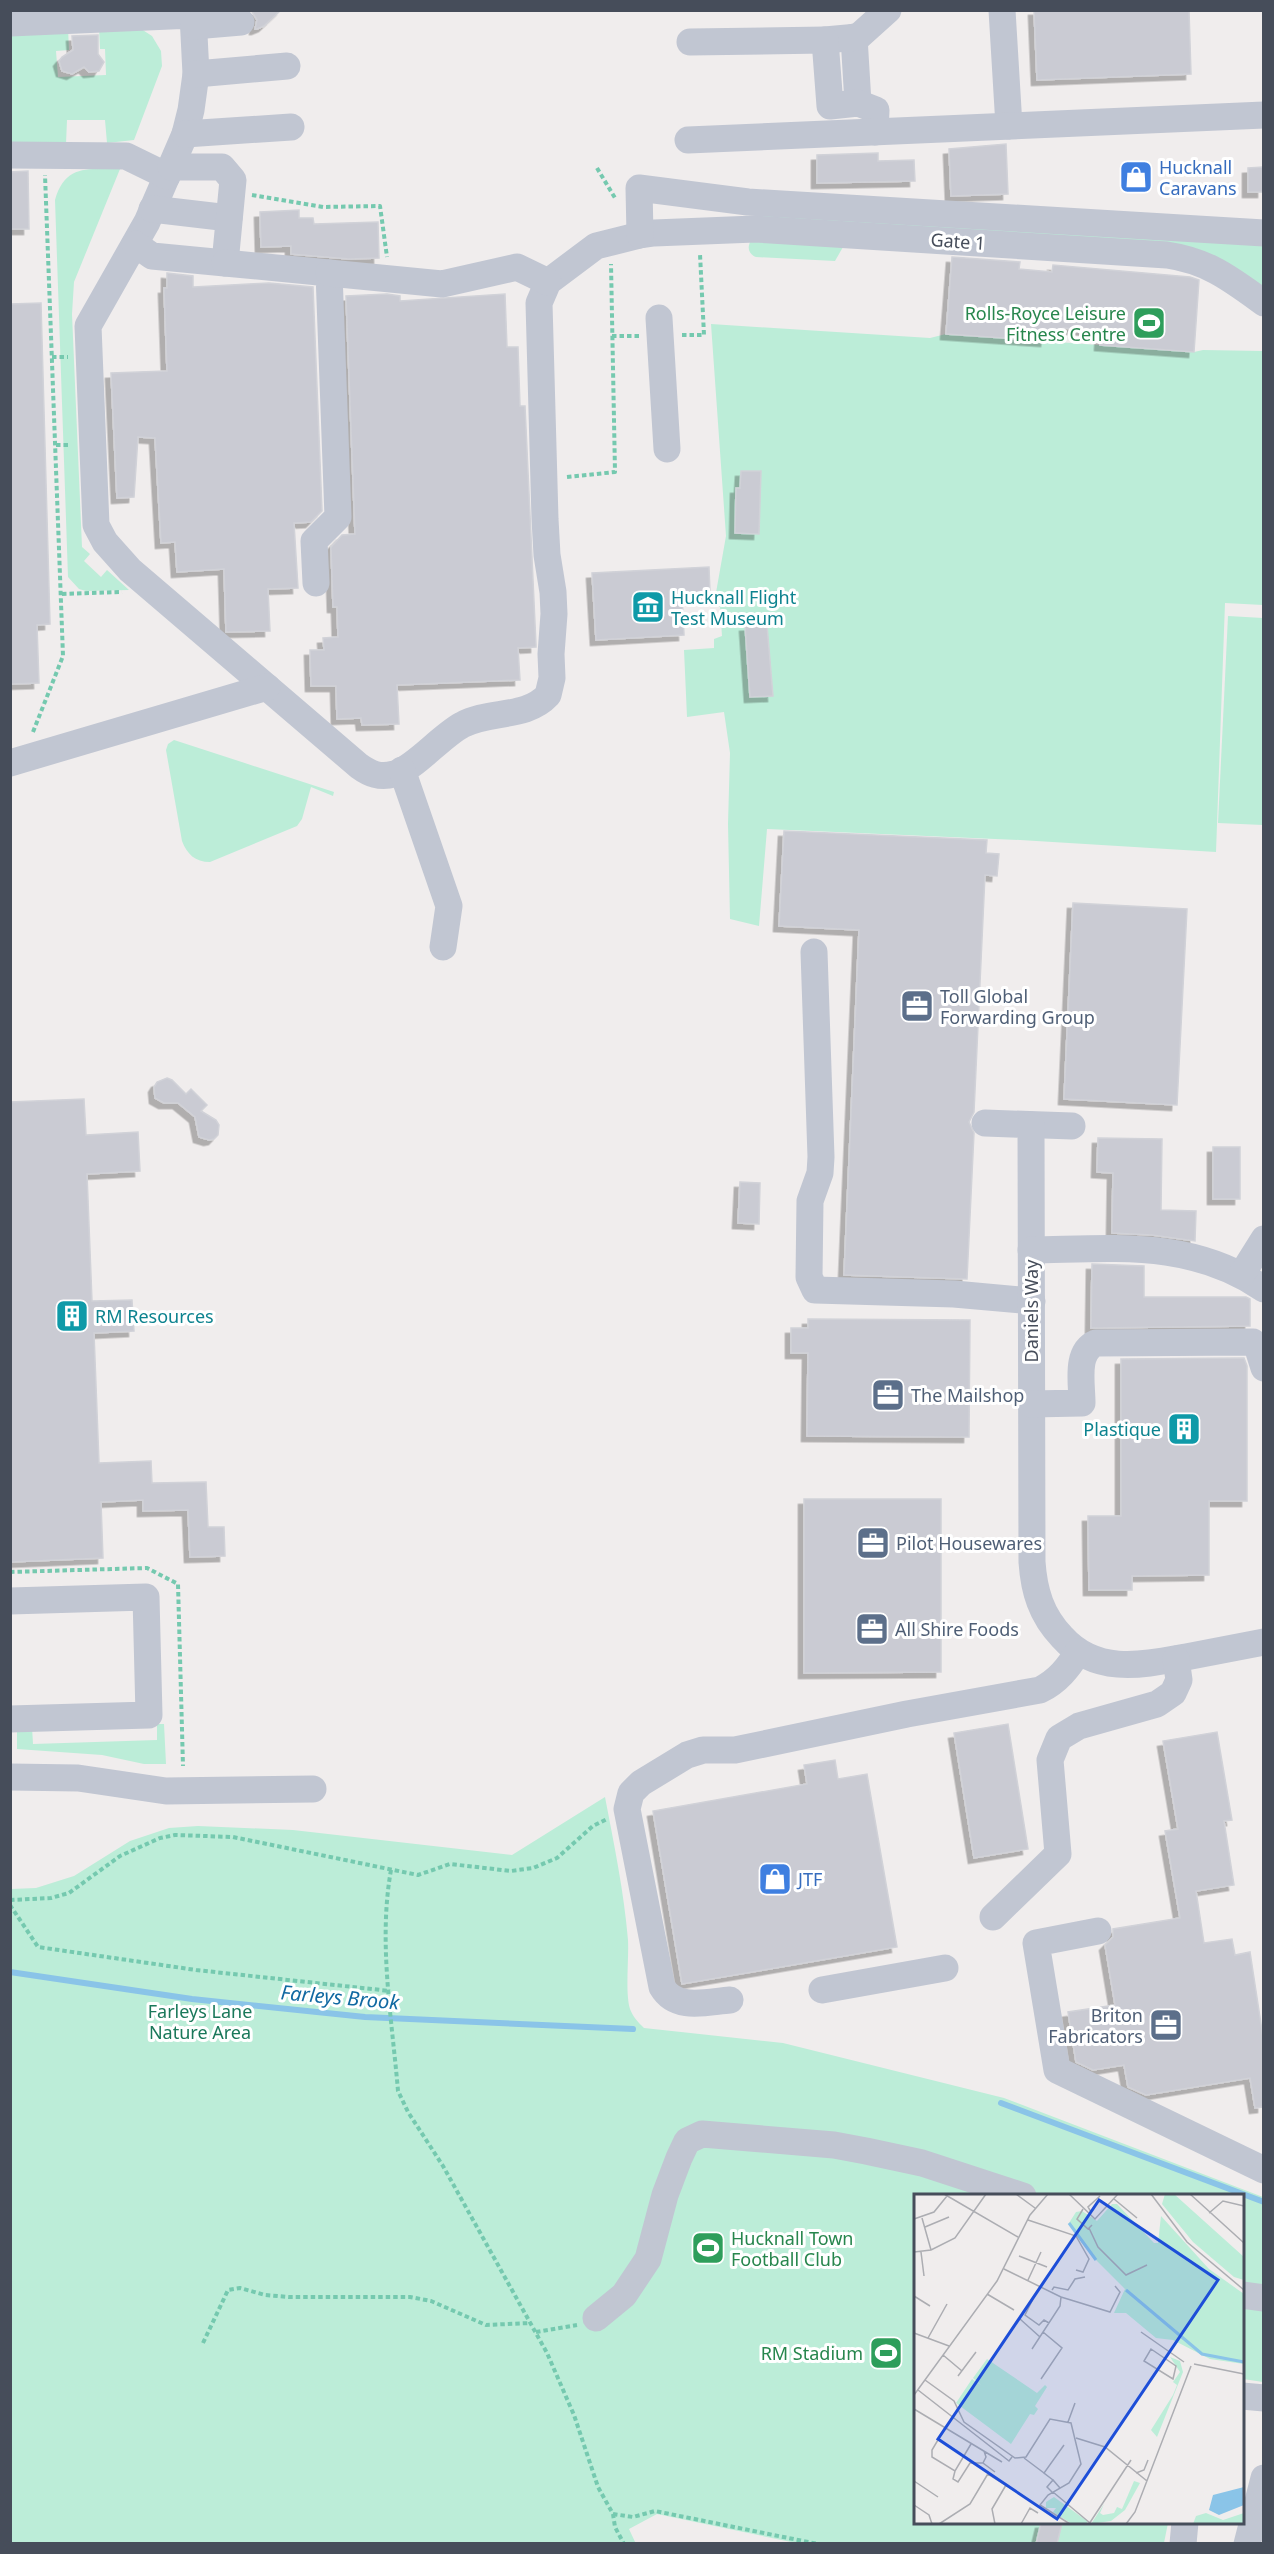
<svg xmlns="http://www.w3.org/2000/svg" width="1274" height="2554" font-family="'Noto Sans',sans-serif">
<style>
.green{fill:#bcedd8;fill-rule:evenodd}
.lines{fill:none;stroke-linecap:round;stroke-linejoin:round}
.stream{stroke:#8ac4e8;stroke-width:6}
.building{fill:#cacbd3;stroke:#d1d2d8;stroke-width:1.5;filter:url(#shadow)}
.path{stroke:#75c9af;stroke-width:4;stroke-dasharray:4.5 3;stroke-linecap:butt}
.minor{stroke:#c1c6d2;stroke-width:27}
.labels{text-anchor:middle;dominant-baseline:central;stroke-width:6;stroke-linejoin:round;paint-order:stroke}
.shop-label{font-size:18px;fill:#366cbe;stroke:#fff;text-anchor:start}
.street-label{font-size:18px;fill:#464d5a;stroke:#fff}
.leisure-label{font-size:18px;fill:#27864d;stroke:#fff;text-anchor:end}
.culture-label{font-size:18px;fill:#0d838f;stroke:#fff;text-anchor:start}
.service-label{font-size:18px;fill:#4e5e75;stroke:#fff;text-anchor:start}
.park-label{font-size:18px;fill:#1a785a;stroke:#fff}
.water-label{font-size:20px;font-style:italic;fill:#1169a2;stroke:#fff}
.inset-river{fill:none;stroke:#8ac4e8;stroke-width:3}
.inset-road{fill:none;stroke:#acadb2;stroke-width:1.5}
.view{fill:#1d4ed8;fill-opacity:0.15;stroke:#1d4ed8;stroke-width:3}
.inset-edge{fill:none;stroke:#464d5a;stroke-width:3}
</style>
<defs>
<filter id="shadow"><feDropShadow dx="-5.5" dy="5.5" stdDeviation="0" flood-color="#0004"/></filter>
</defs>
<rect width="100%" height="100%" fill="#f0eded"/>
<!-- green -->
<g class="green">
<path d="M99 27H138L152 36 161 51 162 66 134 140 107 143 105 120H67L66 144 11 147V30L68 28 69 50 56 51 58 77 106 75 105 49H100Z"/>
<path d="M120 169 74 282 72 314 82 547 90 554 84 561 101 577 107 570 129 590 86 591 79 589 68 577 55 200C65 164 89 169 120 169Z"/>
<path d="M756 211 1263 238V293L1211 260 762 222Z"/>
<path d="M751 240 843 247 835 261 756 257C748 254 747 247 751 240Z"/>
<path d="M711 324 930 338 946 334 1194 352 1203 350 1263 351V605L1225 603 1216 852 1020 840 767 829 759 926 730 919 728 824 730 753 724 712 687 717 684 650 714 648V639L722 636 720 607 714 604 726 536ZM767 625 773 695 751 697 745 627Z"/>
<path d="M1228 616 1263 618V825L1218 823Z"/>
<path d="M174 740 334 792 333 796 311 787 302 819 297 826 210 862C195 862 187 854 182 841L166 750 168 744Z"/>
<path d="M157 1724H164L166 1764H144L102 1755 17 1749V1728L32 1727 33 1744 157 1740Z"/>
<path d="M605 1797C614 1844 624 1892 628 1940 629 1960 625 1992 630 2009 633 2017 638 2022 644 2028L783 2043 1004 2098 1263 2197V2382L1243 2379 1242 2196H916V2522L1168 2523 1164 2543H796L657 2514 629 2529 636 2544H11V1889L36 1888 74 1876 130 1841 169 1828 198 1826 293 1830 512 1855Z"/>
</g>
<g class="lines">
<!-- stream -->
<g class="stream">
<path d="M10 1972 192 1999 365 2017 633 2029"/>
<path d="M1001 2103 1264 2202"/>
</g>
</g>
<!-- building -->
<g class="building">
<path d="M251 10H281L264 26 257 29H255L257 20Z"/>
<path d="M1034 10H1189L1191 74 1037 80Z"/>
<path d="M98 35V54L104 62 99 71 89 72 84 67 72 74 62 71 59 61 62 57 73 50 72 36Z"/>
<path d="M1006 144 1008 194 951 196 949 149Z"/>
<path d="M878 153V161L914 160 915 181 817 183V155Z"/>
<path d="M1263 167V192H1248V168Z"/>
<path d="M28 171 29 229H10V172Z"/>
<path d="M299 210V218H313L314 224 378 222 379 258 349 259 291 254V246L261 247 260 212Z"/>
<path d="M952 257 1020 262 1019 269 1052 272 1053 265 1190 277 1199 280 1194 352 1100 345 1101 331 1063 328V334L1047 333 1046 341 946 334Z"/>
<path d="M167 273 193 276V287L269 283 313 287 322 511 311 522 294 523 298 588 268 589 270 631 226 632 224 569 177 572 175 542 161 543 155 438 138 437 134 497 117 498 111 373 167 371 164 288H167Z"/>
<path d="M387 294 400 296V301L505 294 507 347H518L520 406H525L536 645V647L518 648 520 680 397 685 399 724 362 725 361 718 337 719 336 686H311L310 650H324L323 638 338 637 337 607H333L331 547 342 535 355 534 346 296Z"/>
<path d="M41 303 50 624 37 625 39 683 10 684V304Z"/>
<path d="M741 471H761L759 534 735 533 736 488H740Z"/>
<path d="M709 567 710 593 682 595 684 635 596 640 592 573Z"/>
<path d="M767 625 773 696 750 697 745 626Z"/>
<path d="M784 831 987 840 986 853 999 854 997 876 985 875 974 1112 969 1122 974 1133 967 1279 844 1275 859 930 779 926Z"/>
<path d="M1073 903 1187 909 1177 1105 1064 1099Z"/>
<path d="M167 1078 172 1080 186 1094 191 1089 207 1105 201 1111 216 1120 219 1125 218 1135 214 1139 209 1140 199 1137 195 1117 178 1103H164L155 1098 154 1087 157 1082Z"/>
<path d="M84 1099 86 1135 138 1132 140 1171 87 1174 92 1301 132 1300 134 1331 94 1333 99 1463 151 1461 152 1483 206 1482 208 1527H224L225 1556 190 1557 188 1510 143 1511V1500L101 1502 103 1558 10 1562V1102Z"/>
<path d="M1098 1138 1162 1139 1161 1210 1196 1211 1195 1241 1152 1235 1112 1233 1113 1173 1097 1172Z"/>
<rect x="1213" y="1147" width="27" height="52"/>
<path d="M740 1182 760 1183 759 1224 738 1223Z"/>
<path d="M1092 1264 1144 1266V1297H1246L1250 1299V1326L1091 1328Z"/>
<path d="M808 1319 970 1320 969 1437 807 1436 808 1353H791V1328H808Z"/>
<path d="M1244 1358 1247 1366V1501H1209V1575L1132 1576V1590H1089L1088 1516H1121V1359Z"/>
<path d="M804 1499H941V1672L804 1673Z"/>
<path d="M1008 1724 1028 1849 974 1858 954 1733Z"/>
<path d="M1217 1732 1232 1820 1224 1821 1234 1885 1196 1891 1204 1943 1232 1939 1235 1955 1250 1952 1263 2037V2107L1255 2108 1250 2078 1146 2095 1128 2087 1124 2065 1093 2070 1076 2062 1068 2012 1115 2005 1105 1945 1113 1937V1929L1180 1918 1165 1831 1178 1829 1163 1741Z"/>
<path d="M835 1760 838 1779 867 1774 897 1947 682 1984 653 1811 807 1784 804 1765Z"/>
<path d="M1041 2523H1062L1057 2544H1036Z"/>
</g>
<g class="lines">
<!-- path -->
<g class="path">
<path d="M597 168 615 198"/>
<path d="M252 195 323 207 380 206 387 257"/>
<path d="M682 335H704L700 254"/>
<path d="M612 336H639"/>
<path d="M52 357H68"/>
<path d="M56 445H71"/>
<path d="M567 477 615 472 611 264"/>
<path d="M62 594 122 592"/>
<path d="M33 732 63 656 45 175"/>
<path d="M10 1572 147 1568 178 1584 183 1766"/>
<path d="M391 1870C378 1942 392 2019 398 2091L408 2112 443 2166 547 2353 574 2415 598 2487 613 2514 615 2527 624 2544"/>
<path d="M10 1900 51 1898 69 1893 120 1856 160 1838 175 1835 233 1837 418 1875 450 1864 511 1871 533 1868 557 1858 593 1826 607 1819"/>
<path d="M10 1905 38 1947 196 1970 390 1991"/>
<path d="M536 2332 577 2325"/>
<path d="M203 2343 228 2290 240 2288 265 2295 289 2297H410L431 2301 486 2325 531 2323"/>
<path d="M613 2514 633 2517 655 2511 818 2544"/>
</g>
<!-- minor -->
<g class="minor">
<path d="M1002 10 1009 126"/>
<path d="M10 23 193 15 196 74 191 110 185 134 147 222 88 326 96 525 105 542 130 570 359 766C370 774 380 778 394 774 414 769 441 736 462 725 489 710 526 719 548 695L552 678 551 654 554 614 553 592 547 555 545 519 539 303 548 282 596 246 640 235 654 233 755 229 1167 255C1208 261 1231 279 1264 303"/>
<path d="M194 26 241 22"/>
<path d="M854 37 858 103"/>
<path d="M825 40 858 37 888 10"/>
<path d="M690 42 825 40 830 106 858 103 876 110 875 132"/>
<path d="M196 74 287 66"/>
<path d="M185 134 291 127"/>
<path d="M688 140 1264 115"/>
<path d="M10 155 126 156 167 176"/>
<path d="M152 209 229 218"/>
<path d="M640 235 639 188 748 202 1264 233"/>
<path d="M135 244 152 256 225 263 233 180 222 167H171"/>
<path d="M225 263 329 273 338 517 314 541 316 583"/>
<path d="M329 273 442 284 517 267 548 282"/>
<path d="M659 318 667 449"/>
<path d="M10 763 267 687"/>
<path d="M402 770 449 906 443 947"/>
<path d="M814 952 821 1157 820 1173 810 1201 809 1277 815 1290 954 1294 1032 1301"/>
<path d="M985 1123 1072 1126"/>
<path d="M1031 1125 1032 1562C1034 1591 1041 1615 1062 1637 1096 1675 1142 1665 1186 1657 1212 1652 1238 1647 1264 1642"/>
<path d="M1031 1250C1114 1249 1191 1239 1264 1289"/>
<path d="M1242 1274 1264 1239"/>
<path d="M1031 1404 1082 1403C1082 1383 1075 1352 1096 1343L1253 1342 1258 1349 1264 1368"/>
<path d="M10 1601 146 1597 149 1715 10 1719"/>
<path d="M10 1777 78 1778 166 1791 313 1789"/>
<path d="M993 1917 1058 1854 1050 1760 1059 1738 1079 1726 1157 1704 1173 1693 1179 1680 1176 1659"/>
<path d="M1098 1931 1036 1943 1057 2070 1264 2170"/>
<path d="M822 1990 945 1968"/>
<path d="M730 2000C706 2002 676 2011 662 1987L627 1809 631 1793 641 1783 687 1755 703 1750H735L907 1714 1040 1690C1058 1681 1068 1668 1078 1652"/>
<path d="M1242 2295 1264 2298"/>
<path d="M596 2318 624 2295 648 2259 665 2195 679 2158 687 2141 702 2134 834 2145 866 2151 922 2163 1023 2196"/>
<path d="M1242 2396 1264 2398"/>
<path d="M1183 2544 1185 2522"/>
<path d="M1247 2544 1264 2478"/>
</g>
</g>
<!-- icons -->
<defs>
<symbol id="shop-square" viewBox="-11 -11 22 22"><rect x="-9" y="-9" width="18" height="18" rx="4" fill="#3f7fe0" stroke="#fff"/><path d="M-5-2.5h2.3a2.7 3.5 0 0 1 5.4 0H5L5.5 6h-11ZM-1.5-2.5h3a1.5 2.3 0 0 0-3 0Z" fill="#fff"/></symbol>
<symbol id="stadium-square" viewBox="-11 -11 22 22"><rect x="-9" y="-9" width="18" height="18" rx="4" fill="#2e9e5b" stroke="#fff"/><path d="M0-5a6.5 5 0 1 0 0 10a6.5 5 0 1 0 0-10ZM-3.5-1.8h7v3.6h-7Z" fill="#fff"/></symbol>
<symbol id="museum-square" viewBox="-11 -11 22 22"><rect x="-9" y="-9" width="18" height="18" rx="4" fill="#0f9aa8" stroke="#fff"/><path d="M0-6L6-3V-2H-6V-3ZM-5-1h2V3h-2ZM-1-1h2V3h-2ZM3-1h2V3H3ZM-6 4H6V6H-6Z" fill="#fff"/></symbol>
<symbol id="office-square" viewBox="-11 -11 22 22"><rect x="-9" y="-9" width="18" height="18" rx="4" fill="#5c6f8a" stroke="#fff"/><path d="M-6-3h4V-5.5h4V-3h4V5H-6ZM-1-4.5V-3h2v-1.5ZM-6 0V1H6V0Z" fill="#fff"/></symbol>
<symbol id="building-square" viewBox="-11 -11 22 22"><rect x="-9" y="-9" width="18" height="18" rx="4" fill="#0f9aa8" stroke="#fff"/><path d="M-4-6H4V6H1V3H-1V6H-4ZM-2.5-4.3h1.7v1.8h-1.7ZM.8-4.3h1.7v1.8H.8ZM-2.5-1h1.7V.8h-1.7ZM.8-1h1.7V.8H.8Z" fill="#fff"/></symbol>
</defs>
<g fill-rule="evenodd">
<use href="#shop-square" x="1117" y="158" width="38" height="38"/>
<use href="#stadium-square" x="1130" y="304" width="38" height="38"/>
<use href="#museum-square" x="629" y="588" width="38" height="38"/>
<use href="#office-square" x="898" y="987" width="38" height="38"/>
<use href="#building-square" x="53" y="1297" width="38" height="38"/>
<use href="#office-square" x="869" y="1376" width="38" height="38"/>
<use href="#building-square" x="1165" y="1410" width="38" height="38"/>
<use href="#office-square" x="854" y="1524" width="38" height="38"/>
<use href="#office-square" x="853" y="1610" width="38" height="38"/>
<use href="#shop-square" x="756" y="1860" width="38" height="38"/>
<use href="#office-square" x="1147" y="2006" width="38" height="38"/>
<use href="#stadium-square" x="689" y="2229" width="38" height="38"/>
<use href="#stadium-square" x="867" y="2334" width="38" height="38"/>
</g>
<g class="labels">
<!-- shop labels -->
<g class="shop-label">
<text x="1159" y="167">Hucknall<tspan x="1159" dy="21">Caravans</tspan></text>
<text x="798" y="1879">JTF</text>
</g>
<!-- street labels -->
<g class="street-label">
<text transform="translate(958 241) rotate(4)">Gate 1</text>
<text transform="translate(1031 1311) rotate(-90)">Daniels Way</text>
</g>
<!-- leisure labels -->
<g class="leisure-label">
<text x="1126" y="313">Rolls-Royce Leisure<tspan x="1126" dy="21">Fitness Centre</tspan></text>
<text x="731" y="2238" text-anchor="start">Hucknall Town<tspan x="731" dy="21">Football Club</tspan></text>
<text x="863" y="2353">RM Stadium</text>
</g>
<!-- culture labels -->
<g class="culture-label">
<text x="671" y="597">Hucknall Flight<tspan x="671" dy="21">Test Museum</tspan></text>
<text x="95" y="1316">RM Resources</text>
<text x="1161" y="1429" text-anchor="end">Plastique</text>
</g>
<!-- service labels -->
<g class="service-label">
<text x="940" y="996">Toll Global<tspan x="940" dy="21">Forwarding Group</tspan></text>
<text x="911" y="1395">The Mailshop</text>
<text x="896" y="1543">Pilot Housewares</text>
<text x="895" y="1629">All Shire Foods</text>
<text x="1143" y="2015" text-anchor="end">Briton<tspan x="1143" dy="21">Fabricators</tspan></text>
</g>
<!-- park labels -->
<g class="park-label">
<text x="200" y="2011">Farleys Lane<tspan x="200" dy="21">Nature Area</tspan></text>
</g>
<!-- water labels -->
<g class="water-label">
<text transform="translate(340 1997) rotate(5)">Farleys Brook</text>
</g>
</g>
<!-- overview -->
<g transform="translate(914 2194)">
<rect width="330" height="330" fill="#f0eded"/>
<path d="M251 0H260L330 63V86L320 83 279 48 248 10ZM198 10H203L240 49H244L247 22 295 75 330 100V170L296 165 259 146 242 144 212 119H200L211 95 182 66 155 29 162 18 168 17 183 27ZM256 163 266 167 269 178 243 243 237 236 259 201 263 191 259 188 266 178ZM73 165 123 199 131 191 133 193 121 212 124 215 120 221 116 220 97 250 42 209 58 185 67 191 59 184ZM220 287 226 289 211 316 197 327 177 330 190 310 186 319 189 321 200 319 203 313 208 315ZM140 303 173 327V330H158L139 318 142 314H132V308ZM292 319 309 326 330 319V330H279L282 322Z" fill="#bcedd8"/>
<path d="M330 293V311L305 321 295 316 299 301Z" fill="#8ac4e8"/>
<path class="inset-river" d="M155 29 182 66M212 96 288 160 330 168"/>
<path class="inset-road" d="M30 0 104 43M102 0 121 14M155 0 181 25 204 0M237 0 273 48 330 96M276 0 330 49M200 5 223 24M169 15 163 25 174 35 178 31M177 18 174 13 186 2M295 19 309 7 330 12M8 24 17 56M0 25 20 18 33 2M114 26 162 42 175 65 169 78 162 76M11 33 35 23M175 34 184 53 212 81 233 71M0 58 17 56 41 44 72 0M7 58 10 82M105 62 133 73M90 75 147 103 146 112 118 155M114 86 127 58M138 96 140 93 154 96 161 85 171 83M73 100 100 116M0 102 16 112M147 103 196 118 206 98 201 92M119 105 111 121 125 131 130 126 135 129M106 125 126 143M227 138 270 168M0 139 35 152M14 144 33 110M237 155 262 172 259 185 230 167ZM29 161 48 177M280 170 330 180M44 182 62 158M127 185 148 154 129 138M11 186 40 207 50 228 101 264 112 263 136 225 157 229 167 270 155 289 134 301 126 311 156 330M4 196 95 267 98 263M0 201 83 87 116 21 134 0M0 215 88 268M154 228 161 209M31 234 18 256V263L41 277 57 250M162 244 191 253 233 287M70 257 72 263 69 269 81 278M110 264 130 279M41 277 39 285 44 288 56 269H69M222 279 230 276 234 266M74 280 109 302M139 286 130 279 150 251M0 287 24 303M138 298 133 293 139 286 146 294M139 298 176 329M0 311 15 321 18 330M25 330 56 310 75 278M81 330 78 315 92 291M107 330 116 314 124 319M175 330 217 266M212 330 221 318 277 172"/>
<path class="view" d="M185 6 304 86 143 325 24 245Z"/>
<rect width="330" height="330" class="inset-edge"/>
</g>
<!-- border -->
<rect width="1274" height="2554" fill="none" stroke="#464d5a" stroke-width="24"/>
</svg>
